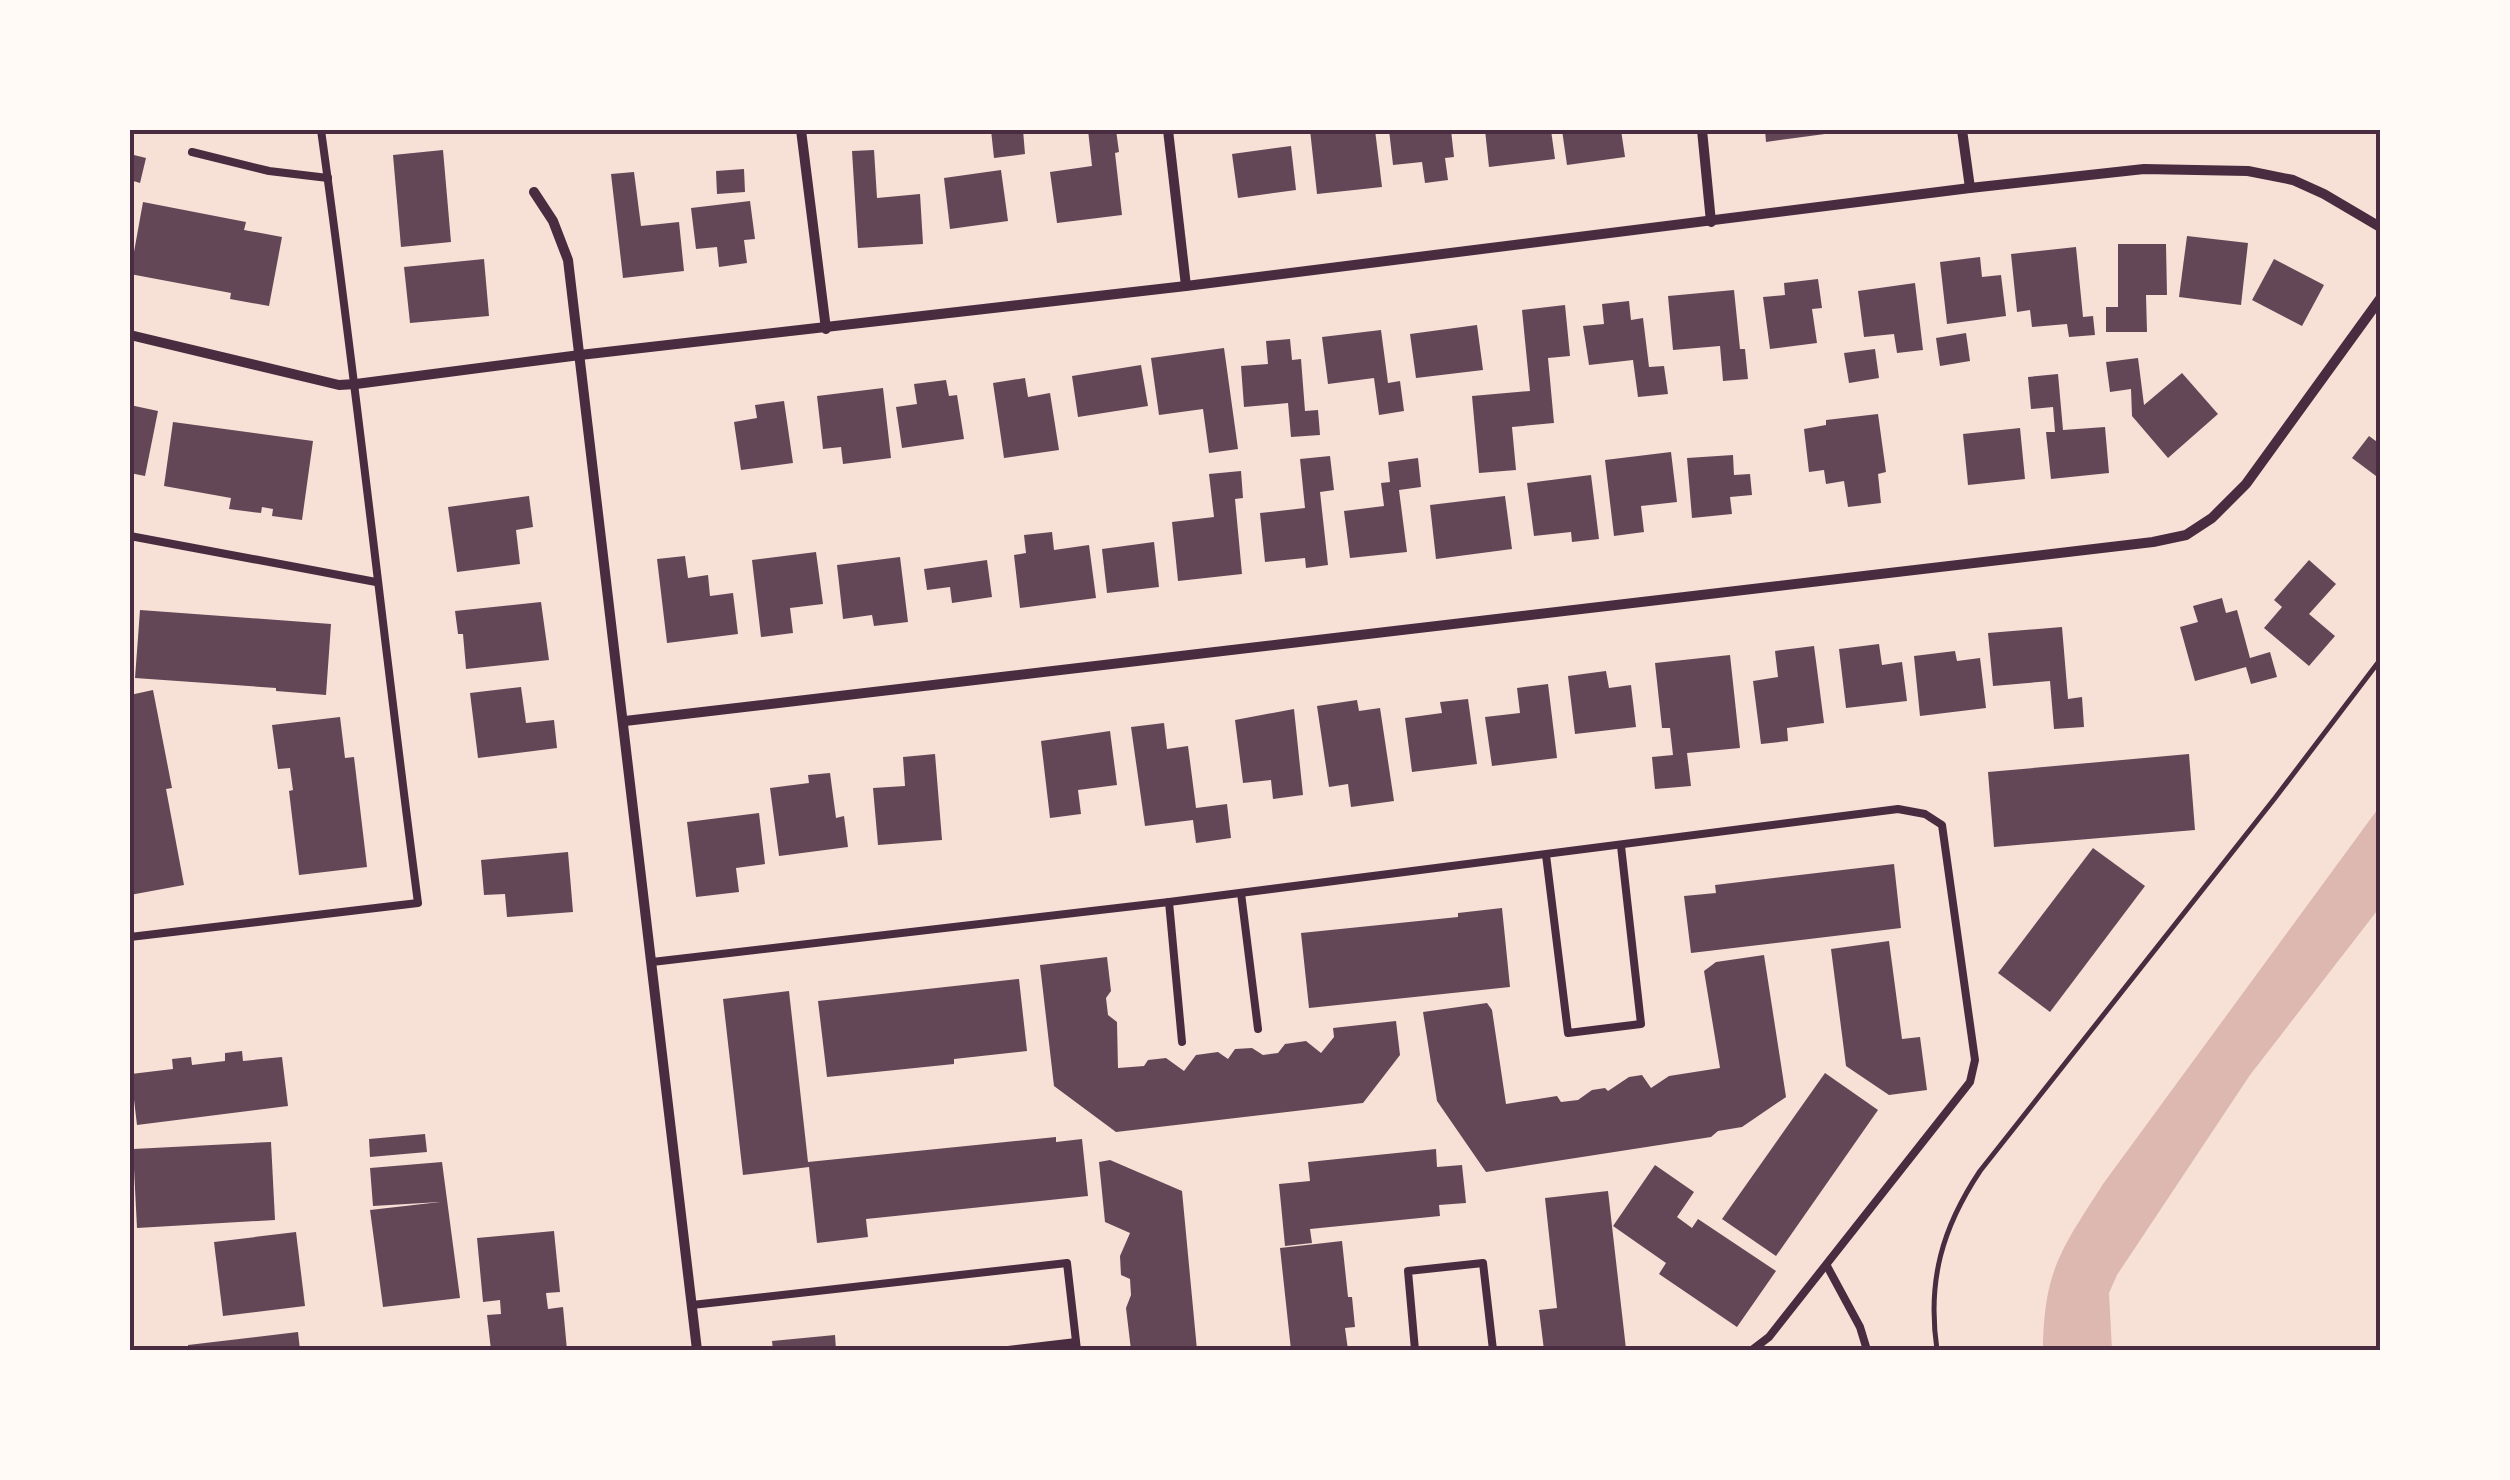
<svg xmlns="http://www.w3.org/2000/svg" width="2510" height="1480" font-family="Lora,serif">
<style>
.water{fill:#dcb8b0}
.building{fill:#644757}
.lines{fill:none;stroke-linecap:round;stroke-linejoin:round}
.path{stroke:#4a2c40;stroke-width:5}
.service{stroke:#4a2c40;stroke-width:8}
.minor{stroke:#4a2c40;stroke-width:10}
.neatline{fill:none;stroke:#4a2c40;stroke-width:4}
</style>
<rect width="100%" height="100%" fill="#f7e1d7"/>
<!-- water -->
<path class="water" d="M2380 806V907L2250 1075 2117 1275 2109 1293 2112 1350H2043C2044 1270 2061 1250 2103 1184Z"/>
<!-- building -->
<g class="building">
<path d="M991 130H1023L1025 154 994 158Z"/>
<path d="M1088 130H1116L1119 152 1115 153 1122 215 1057 223 1050 172 1092 166Z"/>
<path d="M1310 130H1375L1382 187 1317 194Z"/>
<path d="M1389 130H1451L1454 157 1445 158 1448 180 1425 183 1422 162 1393 165Z"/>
<path d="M1485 130H1551L1555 159 1489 167Z"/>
<path d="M1562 130H1621L1625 157 1567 165Z"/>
<path d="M1765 130H1825V134L1766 142Z"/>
<path d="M1291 146 1296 190 1238 198 1232 154Z"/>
<path d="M443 150 451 242 401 247 393 155Z"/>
<path d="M874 150 877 198 920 194 923 244 858 248 852 151Z"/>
<path d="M130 154 146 158 140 183 130 180Z"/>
<path d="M744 169 745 192 717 194 716 171Z"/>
<path d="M1001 170 1008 221 950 229 944 178Z"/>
<path d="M634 172 641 226 679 222 684 271 623 278 611 174Z"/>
<path d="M750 201 755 239 744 240 747 263 719 267 717 247 696 249 691 208Z"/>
<path d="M143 202 246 222 244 230 282 237 269 306 230 299 231 293 130 274Z"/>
<path d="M2187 236 2248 243 2241 305 2179 297Z"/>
<path d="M2118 244H2166L2167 295H2146L2147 332H2106V307H2118Z"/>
<path d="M2076 247 2083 317 2093 316 2095 335 2069 337 2067 324 2032 327 2030 310 2017 312 2011 254Z"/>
<path d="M1980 257 1982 277 2001 275 2006 316 1947 324 1940 262Z"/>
<path d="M484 259 489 316 410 323 404 267Z"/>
<path d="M2274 259 2324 285 2302 326 2252 300Z"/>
<path d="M1818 279 1822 308 1812 309 1817 343 1770 349 1763 297 1785 295 1784 283Z"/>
<path d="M1915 283 1923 350 1897 353 1894 334 1864 337 1858 291Z"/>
<path d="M1734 290 1740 349H1745L1748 379 1723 381 1720 346 1673 350 1668 296Z"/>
<path d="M1629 301 1631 320 1643 318 1649 367 1664 366 1668 394 1638 397 1633 360 1589 365 1583 326 1604 324 1602 304Z"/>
<path d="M1565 305 1570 356 1548 358 1554 423 1512 427 1516 470 1479 473 1472 396 1530 391 1522 310Z"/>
<path d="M1477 325 1483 370 1416 378 1410 334Z"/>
<path d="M1381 330 1388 383 1400 381 1404 411 1379 415 1374 378 1328 384 1322 337Z"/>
<path d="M1966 333 1970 361 1940 366 1936 338Z"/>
<path d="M1290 339 1292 360 1301 359 1305 411 1318 410 1320 435 1291 437 1288 403 1244 407 1241 366 1268 364 1266 341Z"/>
<path d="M1224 348 1238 449 1209 453 1203 409 1159 415 1151 358Z"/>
<path d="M1875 349 1879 378 1849 383 1844 353Z"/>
<path d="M2138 358 2144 405 2182 373 2218 414 2168 458 2132 416 2131 389 2110 392 2106 362Z"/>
<path d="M1141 365 1148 406 1078 417 1072 376Z"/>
<path d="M2058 374 2063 430 2105 427 2109 473 2051 479 2046 432H2055L2053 407 2031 409 2028 377Z"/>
<path d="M1025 378 1028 397 1050 393 1059 450 1004 458 993 383Z"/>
<path d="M946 380 949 396 957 395 964 439 902 448 896 407 917 404 914 384Z"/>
<path d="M883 388 891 458 843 464 841 447 823 449 817 396Z"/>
<path d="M784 401 793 463 741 470 734 422 757 418 755 405Z"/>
<path d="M130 405 158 411 145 476 130 473Z"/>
<path d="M1878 414 1886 472 1878 474 1881 503 1848 507 1844 481 1826 484 1824 470 1809 472 1804 429 1826 425V420Z"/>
<path d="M173 422 313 441 302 520 272 516 273 509 262 507 261 513 229 509 231 498 164 486Z"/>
<path d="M2020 428 2025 479 1968 485 1963 434Z"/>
<path d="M2369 436 2380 444V479L2352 458Z"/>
<path d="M1671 452 1677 502 1641 506 1644 532 1614 536 1605 460Z"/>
<path d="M1733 455 1734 475 1750 474 1752 495 1730 497 1732 514 1692 518 1687 458Z"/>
<path d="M1330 456 1334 490 1320 492 1328 565 1306 568 1305 558 1265 562 1260 513 1305 508 1300 459Z"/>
<path d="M1418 458 1421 487 1399 490 1407 552 1350 558 1344 511 1384 506 1381 483 1390 482 1388 462Z"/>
<path d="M1241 471 1243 498 1235 499 1242 574 1178 581 1172 522 1214 517 1209 474Z"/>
<path d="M1591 475 1599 539 1572 542 1571 532 1534 536 1527 483Z"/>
<path d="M529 496 533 527 516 530 520 564 457 572 448 507Z"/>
<path d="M1505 496 1512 549 1436 559 1430 505Z"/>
<path d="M1052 532 1054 550 1089 545 1096 598 1020 608 1014 555 1026 553 1024 535Z"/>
<path d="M1154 542 1159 587 1107 593 1102 549Z"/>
<path d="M816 552 823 604 790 608 793 633 761 637 752 560Z"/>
<path d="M685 556 688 578 708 575 710 596 733 593 738 634 667 643 657 559Z"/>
<path d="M900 557 908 622 874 626 872 615 843 619 837 565Z"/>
<path d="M987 560 992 597 952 603 950 587 927 590 924 569Z"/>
<path d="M2309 560 2336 584 2309 614 2335 636 2309 666 2264 628 2282 607 2274 600Z"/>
<path d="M2222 598 2226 613 2237 610 2250 658 2270 652 2277 677 2251 684 2246 667 2195 681 2180 627 2198 622 2193 606Z"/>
<path d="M541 602 549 660 466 669 463 634H458L455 611Z"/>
<path d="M140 610 331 624 326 695 276 691V688L135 678Z"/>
<path d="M2062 627 2068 699 2082 697 2084 727 2054 729 2050 681 1993 686 1988 633Z"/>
<path d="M1879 644 1882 665 1902 662 1907 701 1846 708 1839 649Z"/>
<path d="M1814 646 1824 723 1787 728 1788 741 1761 744 1753 681 1778 677 1775 651Z"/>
<path d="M1955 651 1957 661 1980 658 1986 708 1920 716 1914 656Z"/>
<path d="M1730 655 1740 748 1687 753 1691 786 1655 789 1652 757 1673 755 1670 728H1662L1655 663Z"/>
<path d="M1606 671 1609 688 1631 685 1636 727 1575 734 1568 676Z"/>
<path d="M1548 684 1557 758 1492 766 1485 717 1520 713 1517 688Z"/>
<path d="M521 687 526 723 554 720 557 748 478 758 470 693Z"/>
<path d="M153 690 172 788 166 789 184 885 130 895V695Z"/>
<path d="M1468 699 1477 764 1412 772 1405 718 1442 713 1440 702Z"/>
<path d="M1357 700 1359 711 1380 708 1394 801 1351 807 1348 784 1329 787 1317 706Z"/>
<path d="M1294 709 1303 795 1273 799 1271 780 1243 783 1235 720Z"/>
<path d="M340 717 345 758 354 757 367 867 299 875 289 791 293 790 290 768 278 769 272 725Z"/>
<path d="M1164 723 1167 749 1188 746 1196 808 1227 804 1231 838 1196 843 1193 820 1145 826 1131 727Z"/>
<path d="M1110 731 1117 785 1078 790 1081 814 1050 818 1041 741Z"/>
<path d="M935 754 942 840 878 845 873 788 905 786 903 757Z"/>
<path d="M2189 754 2195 830 1994 847 1988 772Z"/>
<path d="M830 773 836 818 844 816 848 847 779 856 770 788 809 783 808 775Z"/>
<path d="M759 813 765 864 736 868 739 892 696 897 687 822Z"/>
<path d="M2093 848 2145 886 2050 1012 1998 973Z"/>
<path d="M568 852 573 912 507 917 505 894 484 895 481 860Z"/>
<path d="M1894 864 1901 928 1691 953 1684 896 1716 893 1715 885Z"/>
<path d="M1502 908 1510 987 1309 1008 1301 933 1458 917V913Z"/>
<path d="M1889 941 1902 1039 1920 1037 1927 1090 1889 1095 1846 1066 1831 949Z"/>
<path d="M1764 955 1786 1097 1742 1127 1718 1131 1711 1137 1486 1172 1437 1101 1423 1012 1487 1003 1492 1010 1506 1104 1557 1096 1561 1102 1578 1100 1592 1090 1605 1088 1608 1091 1629 1077 1642 1075 1651 1088 1669 1076 1720 1068 1704 971 1716 962Z"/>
<path d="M1107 957 1111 991 1106 998 1108 1015 1117 1022 1118 1068 1144 1066 1148 1060 1166 1058 1184 1071 1196 1055 1218 1052 1228 1059 1235 1049 1252 1048 1263 1055 1278 1053 1285 1044 1306 1041 1321 1053 1334 1037 1333 1028 1396 1021 1400 1055 1363 1103 1116 1132 1054 1086 1040 965Z"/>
<path d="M1019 979 1027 1051 954 1059V1064L827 1077 818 1001Z"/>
<path d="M789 991 808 1162 1056 1137V1142L1082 1139 1088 1196 866 1219 868 1237 817 1243 809 1167 743 1175 723 999Z"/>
<path d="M242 1051 243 1061 282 1057 288 1106 137 1125 131 1074 173 1069 172 1059 191 1057 192 1065 225 1061V1053Z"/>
<path d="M1825 1073 1878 1110 1776 1256 1722 1219Z"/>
<path d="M425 1134 427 1152 370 1157 369 1139Z"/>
<path d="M271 1142 275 1220 137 1228 133 1149Z"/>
<path d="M1436 1149 1437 1167 1462 1165 1466 1203 1439 1205 1440 1216 1310 1229 1312 1243 1285 1246 1279 1184 1310 1181 1308 1162Z"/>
<path d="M1110 1160 1182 1191 1197 1350H1131L1126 1308 1131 1295 1130 1279 1121 1275 1120 1256 1130 1233 1105 1222 1099 1162Z"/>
<path d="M442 1162 460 1298 383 1307 370 1210 440 1202 373 1206 370 1168Z"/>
<path d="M1655 1165 1694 1192 1677 1217 1692 1228 1698 1219 1776 1271 1737 1327 1659 1274 1666 1263 1613 1226Z"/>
<path d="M1608 1191 1626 1349 1544 1350 1539 1310 1557 1308 1545 1198Z"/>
<path d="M554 1231 560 1292 546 1293 548 1309 563 1307 567 1350H491L487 1315 501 1314 500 1300 483 1302 477 1238Z"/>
<path d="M296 1232 305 1306 223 1316 214 1242Z"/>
<path d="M1342 1241 1348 1297H1352L1355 1327 1345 1328 1348 1350H1291L1280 1248Z"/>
<path d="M298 1332 300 1350H188V1345Z"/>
<path d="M835 1335 836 1350H773L772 1341Z"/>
</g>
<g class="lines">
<!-- path -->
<path class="path" d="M1937 1350C1927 1281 1942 1228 1980 1171L2275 798 2380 660"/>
<!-- service -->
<g class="service">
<path d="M192 152 269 171 328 178"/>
<path d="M130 536 376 582"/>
<path d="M1546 855 1568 1033 1641 1024 1621 846"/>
<path d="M1241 893 1258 1029"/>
<path d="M1169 902 1182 1042"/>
<path d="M130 937 418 903C384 645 357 387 321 130"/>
<path d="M652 962 1169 902 1898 809 1925 814 1942 825 1975 1060 1970 1082 1769 1337 1752 1350"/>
<path d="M1827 1266 1860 1327 1867 1350"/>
<path d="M692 1305 1067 1263 1077 1350"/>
<path d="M1008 1350 1076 1342"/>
<path d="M1415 1350 1408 1271 1483 1263 1493 1350"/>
</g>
<!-- minor -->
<g class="minor">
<path d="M801 130 826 329"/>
<path d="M1168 130 1186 286"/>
<path d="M1702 130 1711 222"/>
<path d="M1962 130 1970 188"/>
<path d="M534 192 553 221 568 260 697 1350"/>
<path d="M130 335 339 385 356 384 580 355 1186 286 1970 188 2144 169 2248 171 2293 180 2324 194 2380 227"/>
<path d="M625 721 2153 542 2186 535 2212 518 2246 484 2380 299"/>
</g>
</g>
<!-- border -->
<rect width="2510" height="1480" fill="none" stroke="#fffaf5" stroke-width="265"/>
<rect x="132" y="132" width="2246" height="1216" class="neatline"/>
</svg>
